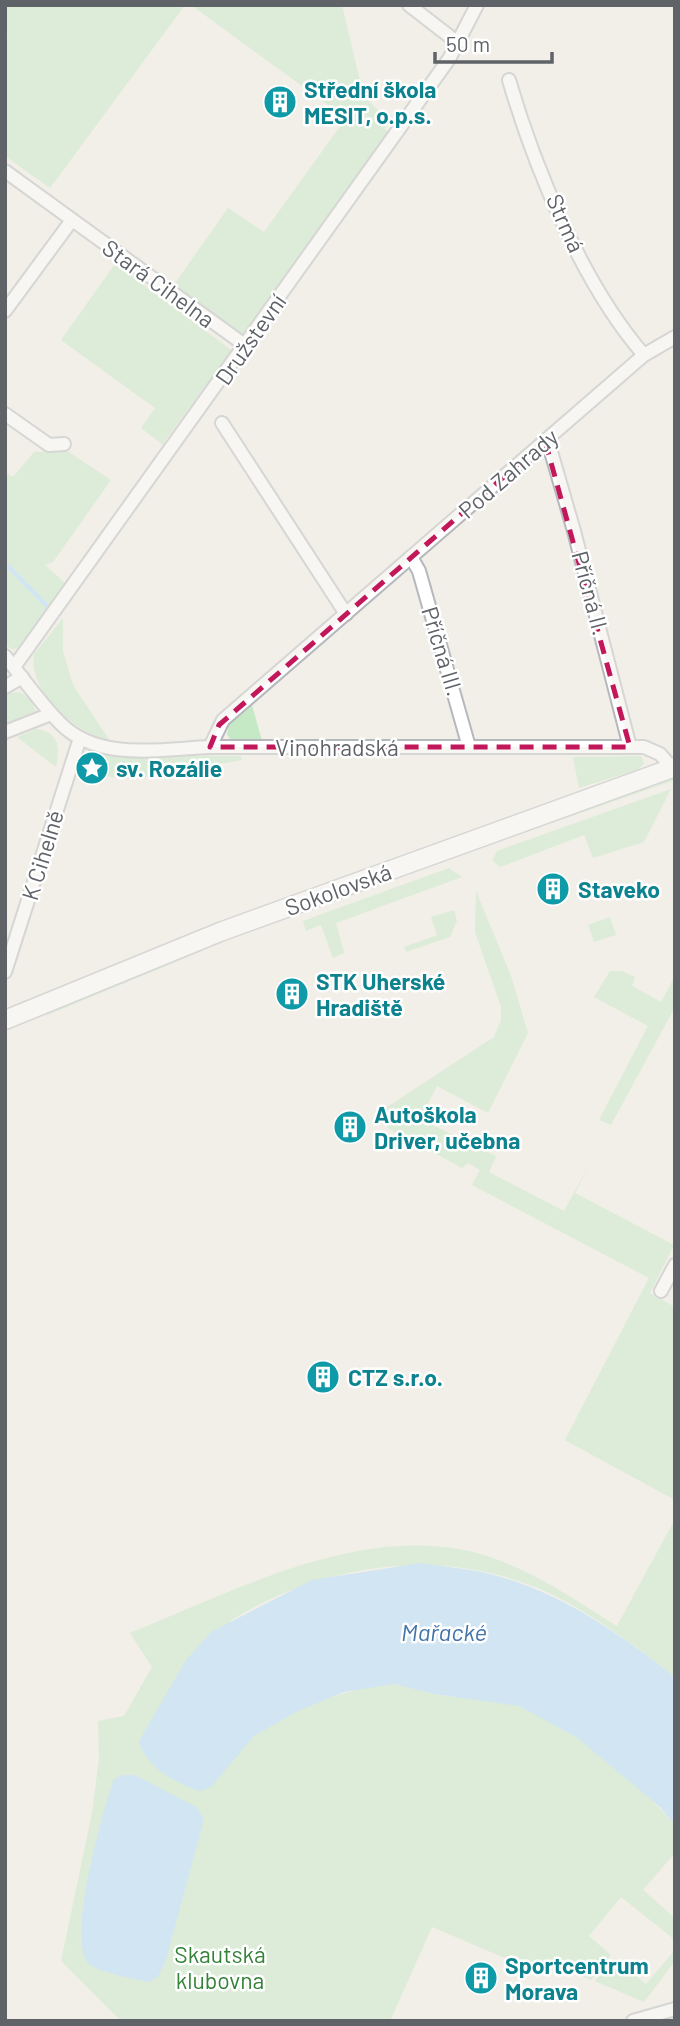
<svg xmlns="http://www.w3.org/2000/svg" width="680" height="2026" font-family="Barlow,sans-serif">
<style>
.green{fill:#c5e8c5;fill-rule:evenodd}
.water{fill:#aadaff}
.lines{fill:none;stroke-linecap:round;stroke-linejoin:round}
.stream{stroke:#aadaff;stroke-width:4.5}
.street-casing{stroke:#b5b8bc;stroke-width:16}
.secondary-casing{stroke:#b6babf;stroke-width:21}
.street{stroke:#fff;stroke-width:12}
.secondary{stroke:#fff;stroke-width:18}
.marked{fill:none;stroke:#c2185b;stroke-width:5;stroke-dasharray:14 9;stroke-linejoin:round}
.labels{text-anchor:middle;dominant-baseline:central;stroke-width:5;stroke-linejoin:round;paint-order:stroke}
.culture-label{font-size:23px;font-weight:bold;fill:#0d838f;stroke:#fff;text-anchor:start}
.street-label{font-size:23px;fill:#5f6368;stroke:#fff}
.park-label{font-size:23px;fill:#348238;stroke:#fff}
.water-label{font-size:24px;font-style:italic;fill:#4174aa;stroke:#fff}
</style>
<rect width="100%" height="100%" fill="#f1efe8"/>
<!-- green -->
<g class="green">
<path d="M5 5H185L50 188 5 156V42L9 36 5 39Z"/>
<path d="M191 5H342L363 94 382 115 388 113 390 120 384 129 391 134 302 261 297 258 243 333H236L173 286 228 208 264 232 346 118Z"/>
<path d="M115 264 230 349 232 357 212 384 208 382 164 442 166 447 141 428 155 408 61 340Z"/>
<path d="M67 451 111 480 53 562 45 565 66 584 19 648 12 649 5 645V472L13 477 34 452Z"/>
<path d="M63 618V651L73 685 110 741C75 733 28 692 34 654Z"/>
<path d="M20 692 31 700 36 712 5 727V694Z"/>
<path d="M252 705 262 741 230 739 227 734 229 725Z"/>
<path d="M36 729C59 732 60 748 56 767L17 737Z"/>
<path d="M107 755 241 756 242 760 162 774V776L127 779 88 774 78 779 80 775 76 772 82 763Z"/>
<path d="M641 756 644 763 639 769 579 788 573 757Z"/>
<path d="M675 777V780L500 841 501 838Z"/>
<path d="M671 789 644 842 593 858 584 835 500 867 492 860 497 851Z"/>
<path d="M449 868 462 877 336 923 344 953 333 958 321 925 306 931 303 921Z"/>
<path d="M476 891 511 976 528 1033 488 1113 437 1086 420 1119 496 1156 489 1172 564 1211 592 1159 575 1193 674 1245 650 1293 675 1307V1500L565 1440 649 1278 472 1185 480 1170 468 1163 462 1168 388 1128 381 1111 494 1037 501 1020V1007L475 932Z"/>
<path d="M454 910 457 921 450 937 406 952 404 947 437 935 431 917Z"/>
<path d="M610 917 616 935 594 942 588 925Z"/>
<path d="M198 950 202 951 45 1016 52 1010Z"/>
<path d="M610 971H622L635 977 632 986 661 1002 675 976V1007L611 1125 599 1120 648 1026 594 997Z"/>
<path d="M675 1519V1677C635 1646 596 1616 551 1594 447 1545 325 1562 230 1621L250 1740C276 1713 354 1686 392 1684 406 1684 420 1692 434 1694 461 1699 491 1697 518 1706 572 1724 638 1782 675 1825V1853L643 1890 675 1918V1940L621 1897 589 1936 611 1955 591 1980 545 1961 540 1973 432 1927 390 2021H121L61 1961 92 1813 99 1759 98 1721 124 1716 152 1667 130 1633C241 1588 381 1513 501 1561 543 1577 579 1603 617 1626ZM135 1775 182 1800 84 1926 91 1862Z"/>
<path d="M675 1950V1961L644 2002 595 1981 614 1958 646 1984Z"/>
</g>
<!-- water -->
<g class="water">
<path d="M421 1563C442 1567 465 1568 486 1573 558 1590 617 1632 675 1677V1825L660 1807 576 1737 519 1706 434 1694 394 1684 344 1692 296 1712 254 1736 211 1787 200 1791C177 1785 144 1765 139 1741L186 1660 211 1632 312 1580Z"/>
<path d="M123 1775H135L196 1807 204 1819 165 1963 158 1976 149 1982C136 1979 95 1972 88 1963 67 1936 103 1811 114 1779Z"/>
</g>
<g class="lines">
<!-- stream -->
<path class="stream" d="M5 563 46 605"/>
<defs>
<g id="street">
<path d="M409 5 458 43"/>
<path d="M509 80C535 169 583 285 644 355"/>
<path d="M5 171 246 346"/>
<path d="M5 311 72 220"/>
<path d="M5 414 49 445 64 444"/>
<path d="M222 423 346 614"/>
<path d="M545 441 552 455 574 531 630 747"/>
<path d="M411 557 419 571 469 747"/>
<path d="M5 656C23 678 40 703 60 723 98 762 161 749 210 747H644L660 754 672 768"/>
<path d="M14 667 449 59 477 5"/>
<path d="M5 687 22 677"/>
<path d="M5 732 51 714"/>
<path d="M210 747 223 720 644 355 675 337"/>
<path d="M5 972 80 738"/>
<path d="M661 1291 675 1265"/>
<path d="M633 2021 675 2009"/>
</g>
<path id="secondary" d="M5 1020 220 932 675 767"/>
</defs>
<!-- street casing -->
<use href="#street" class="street-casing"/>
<!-- secondary casing -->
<use href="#secondary" class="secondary-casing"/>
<!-- street -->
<use href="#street" class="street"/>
<!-- secondary -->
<use href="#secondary" class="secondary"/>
</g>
<!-- marked area -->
<path d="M0 0H680V2026H0ZM545 441 630 747H210L219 725Z" fill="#f1efe8" fill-opacity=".55" fill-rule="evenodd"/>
<path class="marked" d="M545 441 630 747H210L219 725Z"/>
<!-- icons -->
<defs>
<symbol id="building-disc" viewBox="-11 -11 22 22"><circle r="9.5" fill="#0f9aa8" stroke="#fff"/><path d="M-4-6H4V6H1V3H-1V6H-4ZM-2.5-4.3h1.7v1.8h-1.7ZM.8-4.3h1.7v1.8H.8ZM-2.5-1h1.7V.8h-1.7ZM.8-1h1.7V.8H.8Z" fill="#fff"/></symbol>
<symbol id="sight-disc" viewBox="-11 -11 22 22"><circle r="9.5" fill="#0f9aa8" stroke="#fff"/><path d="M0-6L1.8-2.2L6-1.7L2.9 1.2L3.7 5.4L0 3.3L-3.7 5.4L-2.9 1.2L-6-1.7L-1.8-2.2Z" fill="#fff"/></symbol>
</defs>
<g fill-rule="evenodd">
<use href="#building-disc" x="261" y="83" width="38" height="38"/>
<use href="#sight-disc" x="73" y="749" width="38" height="38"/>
<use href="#building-disc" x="534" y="870" width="38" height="38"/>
<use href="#building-disc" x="273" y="975" width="38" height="38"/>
<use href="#building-disc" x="331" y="1108" width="38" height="38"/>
<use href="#building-disc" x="304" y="1358" width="38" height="38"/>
<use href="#building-disc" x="462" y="1959" width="38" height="38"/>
</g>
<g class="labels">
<!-- culture labels -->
<g class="culture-label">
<text x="304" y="89">Střední škola<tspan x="304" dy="26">MESIT, o.p.s.</tspan></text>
<text x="116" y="768">sv. Rozálie</text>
<text x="578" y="889">Staveko</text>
<text x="316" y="981">STK Uherské<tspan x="316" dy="26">Hradiště</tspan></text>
<text x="374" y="1114">Autoškola<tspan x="374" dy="26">Driver, učebna</tspan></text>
<text x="348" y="1377">CTZ s.r.o.</text>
<text x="505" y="1965">Sportcentrum<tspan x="505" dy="26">Morava</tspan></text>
</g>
<!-- street labels -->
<g class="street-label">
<text transform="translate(566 223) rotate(66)">Strmá</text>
<text transform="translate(159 283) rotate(36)">Stará Cihelna</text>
<text transform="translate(250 339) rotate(-55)">Družstevní</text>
<text transform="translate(508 473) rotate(-41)">Pod Zahrady</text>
<text transform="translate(591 593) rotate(75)">Příčná II.</text>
<text transform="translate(443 651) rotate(73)">Příčná III.</text>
<text x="337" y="747">Vinohradská</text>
<text transform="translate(42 855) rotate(-73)">K Cihelně</text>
<text transform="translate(338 889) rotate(-20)">Sokolovská</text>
</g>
<!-- park labels -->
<g class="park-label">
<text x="220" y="1954">Skautská<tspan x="220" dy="26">klubovna</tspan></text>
</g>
<!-- water labels -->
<g class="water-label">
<text x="444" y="1631">Mařacké</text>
</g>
</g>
<!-- border -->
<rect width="680" height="2026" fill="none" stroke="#5f6368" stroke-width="14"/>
<!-- scale -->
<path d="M435 52v10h117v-10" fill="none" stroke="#5f6368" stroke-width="3.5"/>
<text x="446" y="52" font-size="21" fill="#5f6368" stroke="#ffffff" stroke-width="5" paint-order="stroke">50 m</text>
</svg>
